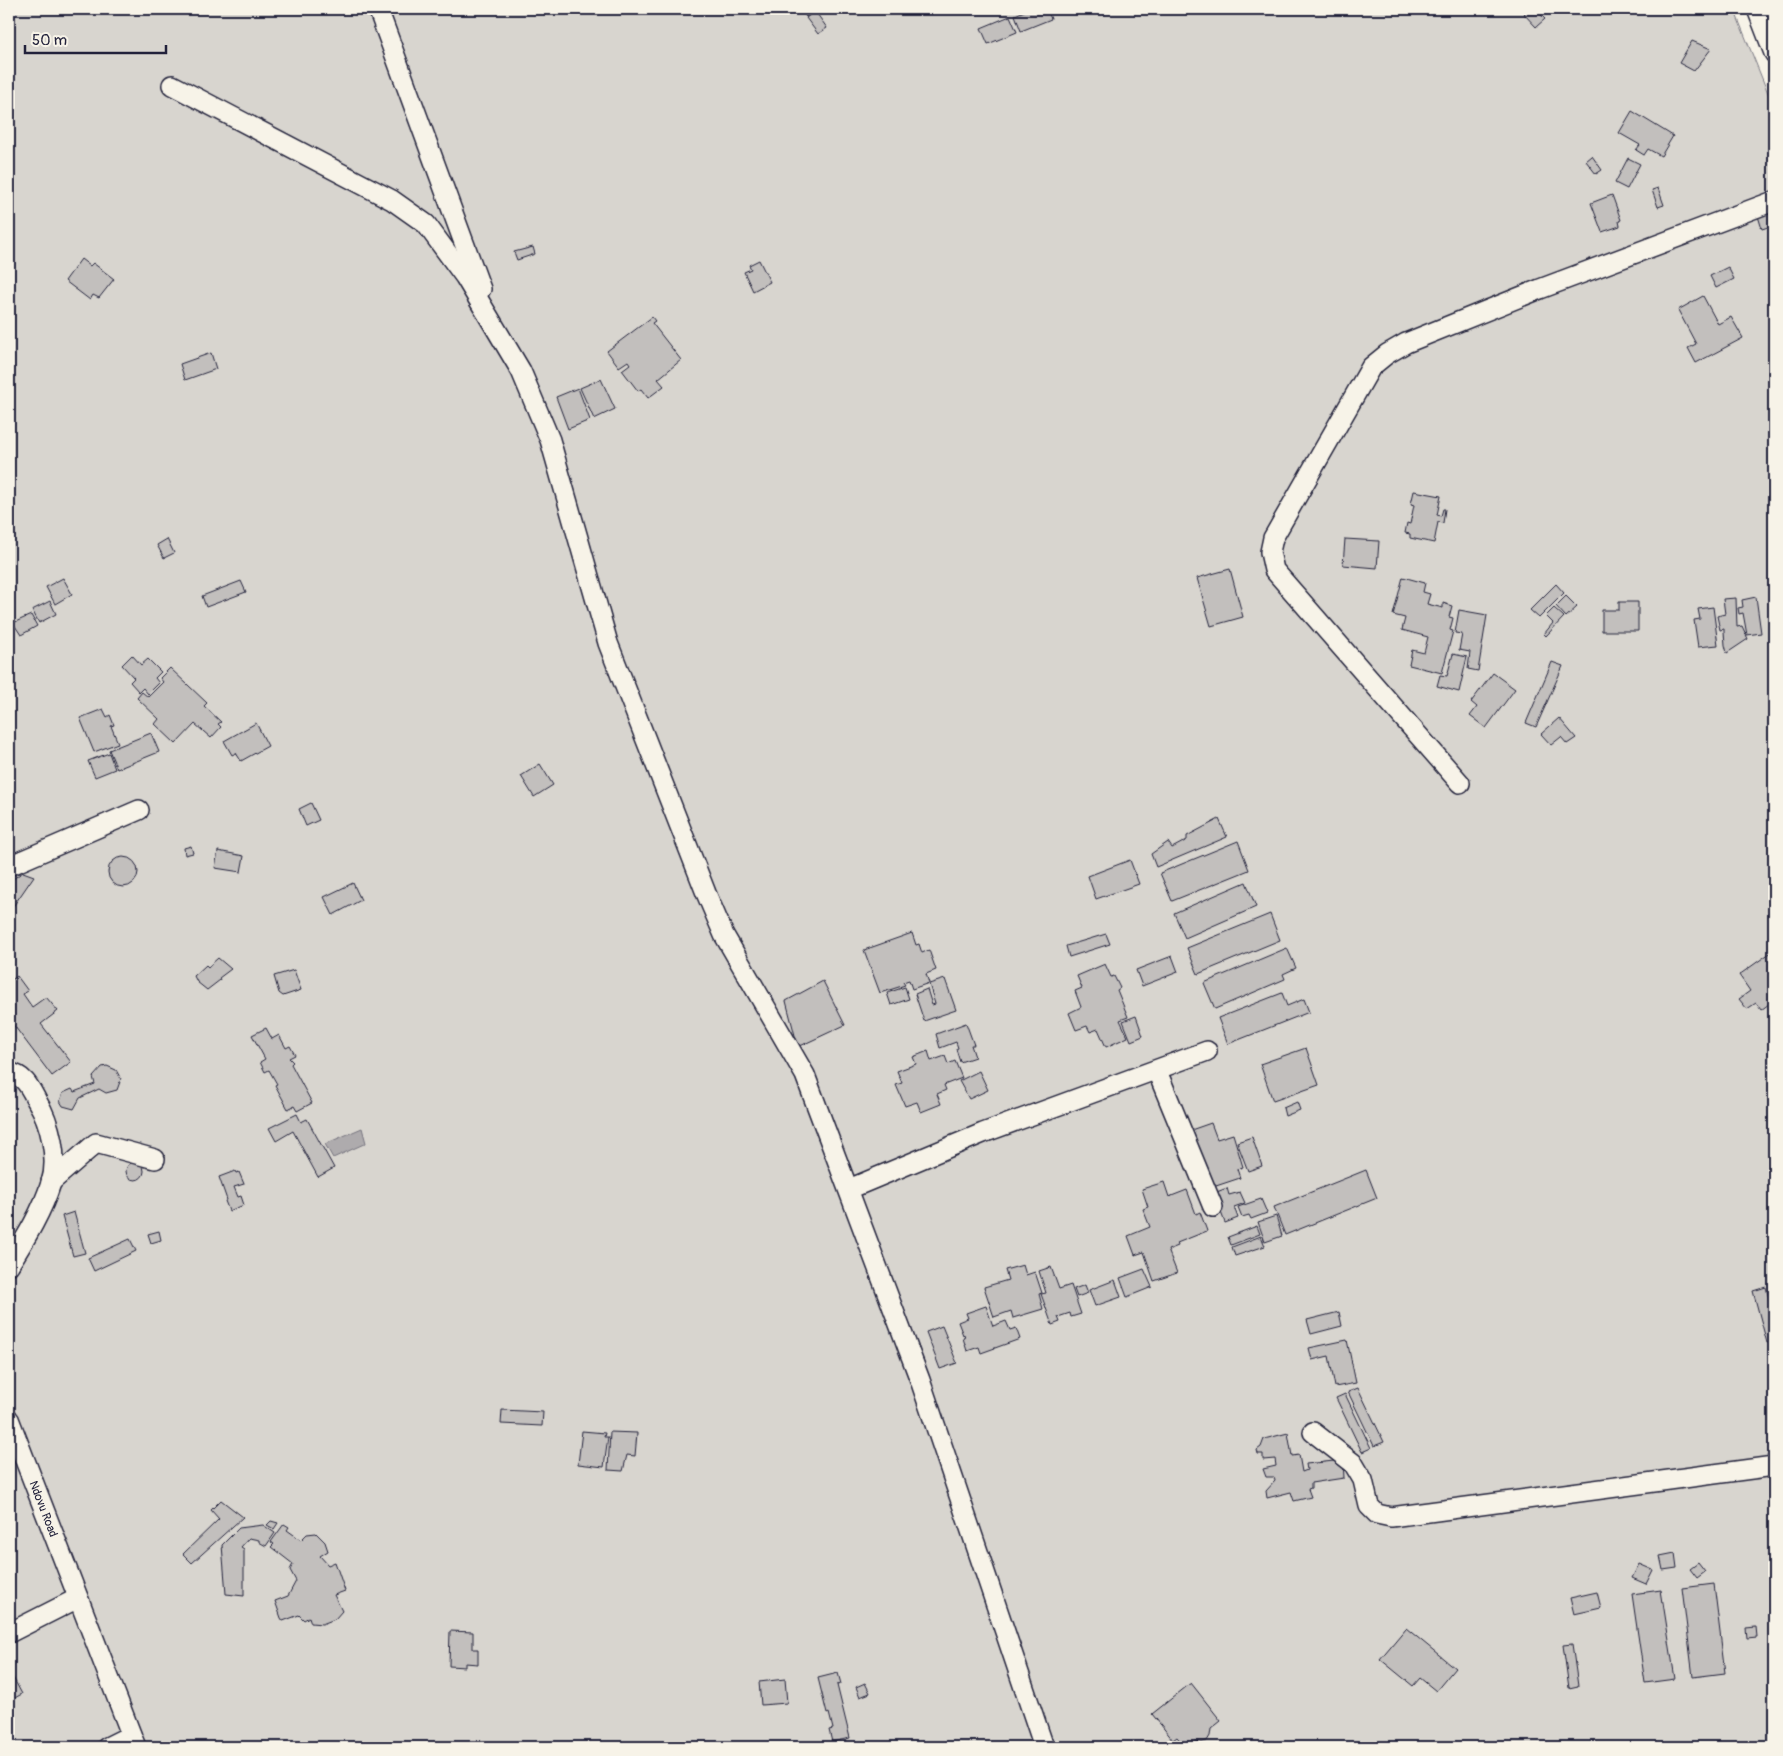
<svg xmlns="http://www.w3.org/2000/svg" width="1783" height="1756" font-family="Pangolin,sans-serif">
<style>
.green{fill:#d8d5cf;stroke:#7d7c85}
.water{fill:#aeabad;stroke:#76747f}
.building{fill:#c2bfbd;stroke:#22223b}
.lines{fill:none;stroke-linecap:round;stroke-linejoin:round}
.minor-casing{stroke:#22223b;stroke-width:22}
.minor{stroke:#f7f3e8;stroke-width:19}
.labels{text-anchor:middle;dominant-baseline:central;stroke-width:5;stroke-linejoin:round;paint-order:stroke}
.street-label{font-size:12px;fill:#22223b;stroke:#f7f3e8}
</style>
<rect width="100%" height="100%" fill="#f7f3e8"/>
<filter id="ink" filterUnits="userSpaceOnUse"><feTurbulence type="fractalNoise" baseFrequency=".02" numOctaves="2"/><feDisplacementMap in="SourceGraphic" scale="10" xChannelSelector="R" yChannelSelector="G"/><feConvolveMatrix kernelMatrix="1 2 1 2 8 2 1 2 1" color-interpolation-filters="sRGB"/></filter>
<g filter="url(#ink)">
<!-- green -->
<path class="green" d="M9 9H1734L1774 108V1747H9Z"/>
<!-- water -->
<path class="water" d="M362 1128 366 1143 333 1158 325 1144Z"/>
<!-- building -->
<g class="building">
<path d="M800 9H811L813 11 806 17Z"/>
<path d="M1029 9H1047L1051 19 1021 31 1015 15Z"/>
<path d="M1529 9H1535L1545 19 1536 27 1524 14Z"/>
<path d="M815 11 827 28 818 34 806 18Z"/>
<path d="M1010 16 1017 32 988 44 981 28Z"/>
<path d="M1692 41 1711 49 1694 71 1679 63Z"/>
<path d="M1632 111 1673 136 1661 156 1648 149 1644 155 1636 150 1640 145 1619 133Z"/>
<path d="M1592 156 1602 170 1596 174 1586 161Z"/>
<path d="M1628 158 1640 164 1627 189 1615 183Z"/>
<path d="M1658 188 1664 205 1658 207 1652 190Z"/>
<path d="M1612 195 1621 220 1619 221 1620 226 1602 232 1591 203Z"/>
<path d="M1774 210V225L1762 229 1758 216Z"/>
<path d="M533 247 535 254 517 260 514 252Z"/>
<path d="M81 259 90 266 93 263 114 279 99 298 93 295 90 300 65 281Z"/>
<path d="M759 260 770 282 753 291 744 272 751 269 749 265Z"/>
<path d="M1728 267 1734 279 1716 288 1710 276Z"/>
<path d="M1703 296 1718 324 1731 317 1743 338 1696 363 1688 348 1696 344 1678 310Z"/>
<path d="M652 317 655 321 652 323 681 360 658 379 664 386 648 398 641 389 638 391 622 370 630 364 628 361 619 367 607 351Z"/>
<path d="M211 353 216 369 185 380 180 364Z"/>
<path d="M601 379 615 409 594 419 580 388Z"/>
<path d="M578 388 590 420 568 429 556 397Z"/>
<path d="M1414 491 1441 496 1437 515 1441 516 1443 509H1445L1443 523 1438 522 1434 543 1410 538V534L1405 533 1407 523 1410 524 1414 505 1411 504Z"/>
<path d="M167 539 174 553 164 558 157 545Z"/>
<path d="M1345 539 1379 541 1377 568 1343 565Z"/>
<path d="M1230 569 1243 617 1211 626 1197 578Z"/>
<path d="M1403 577 1425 583 1423 592 1430 594 1427 604 1443 608V603L1452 606 1449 617 1453 618 1450 630 1453 631 1442 673 1409 665 1412 650 1424 653 1428 637 1402 630 1405 618 1393 615Z"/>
<path d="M63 578 72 594 55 604 46 587Z"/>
<path d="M241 581 246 592 206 607 202 596Z"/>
<path d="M1556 584 1564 593 1539 618 1530 610Z"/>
<path d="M1566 596 1577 607 1566 617 1556 606Z"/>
<path d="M1756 597 1761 633 1747 635 1743 613 1739 614 1738 608 1743 607 1742 600Z"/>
<path d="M1736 598 1737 627 1742 626 1748 639 1727 653 1725 645 1724 632V629L1720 630 1717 616 1725 614 1723 599Z"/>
<path d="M50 601 56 614 39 623 32 610Z"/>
<path d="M1619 602H1638V631H1602V610H1619Z"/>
<path d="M1713 607 1718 645 1698 647 1694 620 1700 619 1698 609Z"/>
<path d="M1554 608 1564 617 1546 636 1544 634 1553 623 1546 616Z"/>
<path d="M1459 610 1487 615 1478 671 1468 669 1470 652 1459 650 1462 634 1455 633Z"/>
<path d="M31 615 37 626 21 635 13 623Z"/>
<path d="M1453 654 1467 657 1459 692 1437 686 1440 675 1447 676Z"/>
<path d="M132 655 141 665 148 659 161 672 155 678 159 683 148 694 143 688 139 692 130 682 134 678 122 665Z"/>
<path d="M1552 662 1563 666 1536 727 1526 723Z"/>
<path d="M170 668 207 703 204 706 221 722 218 724 221 727 211 738 195 724 176 744 155 724 159 719 137 698 142 692 148 697 163 682 160 678Z"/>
<path d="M1493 673 1515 689 1486 728 1470 716 1477 707 1471 702Z"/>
<path d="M103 709 107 717 110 715 114 725 111 726 118 743 94 752 80 718Z"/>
<path d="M1559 718 1576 738 1567 744 1561 737 1551 745 1541 734Z"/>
<path d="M256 723 268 746 241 761 236 753 232 755 224 741Z"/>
<path d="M151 733 159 752 117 769 109 750Z"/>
<path d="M109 753 115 769 95 777 88 761Z"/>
<path d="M540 764 553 785 534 797 521 776Z"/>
<path d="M311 803 319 820 306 826 299 809Z"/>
<path d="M1219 819 1227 837 1156 867 1151 854 1168 842 1172 848 1187 840V836Z"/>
<path d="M1238 841 1249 870 1172 901 1160 873Z"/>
<path d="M191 846 193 853 185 855 184 848Z"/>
<path d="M218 851 244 856 241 872 215 868Z"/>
<circle cx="123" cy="872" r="15"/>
<path d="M1130 860 1139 884 1096 899 1088 876Z"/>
<path d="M23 872 34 876 12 908 9 907V897L11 894 9 892V880L10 881Z"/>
<path d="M1246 882 1256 907 1185 938 1174 913Z"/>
<path d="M353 883 361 900 333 915 324 897Z"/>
<path d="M1270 914 1280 940 1198 974 1187 948Z"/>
<path d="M912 933 916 945 919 944 922 953 929 950 936 970 926 974 929 983 912 989 909 980 903 982 905 985 880 993 864 950Z"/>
<path d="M1106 934 1110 944 1069 957 1066 946Z"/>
<path d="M1287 948 1296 968 1283 974 1285 979 1215 1009 1204 983Z"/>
<path d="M1770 953 1774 959V1002L1773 1001 1761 1010 1756 1003 1747 1009 1739 999 1750 991 1739 975Z"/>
<path d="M1172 956 1178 972 1142 986 1136 970Z"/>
<path d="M218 958 231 969 219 978 220 980 207 990 197 982 194 976 206 965 208 967Z"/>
<path d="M1105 964 1111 977 1114 976 1120 988 1117 990 1128 1017 1120 1020 1128 1037 1106 1047 1098 1029 1090 1032 1087 1026 1076 1030 1069 1013 1081 1007 1075 991 1082 988 1077 976Z"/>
<path d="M294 970 301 990 283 996 279 993 274 976Z"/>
<path d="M17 976 28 991 23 994 32 1007 46 997 58 1011 41 1024 71 1062 52 1076 9 1019V982Z"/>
<path d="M945 979 956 1010 924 1021 915 994 927 989 932 1005 935 1004 929 984Z"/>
<path d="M823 981 845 1025 798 1047 786 1001Z"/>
<path d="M905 987 909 999 891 1005 887 993Z"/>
<path d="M1282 993 1287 1006 1304 999 1309 1012 1228 1044 1218 1018Z"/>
<path d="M1136 1016 1143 1036 1131 1041 1123 1021Z"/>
<path d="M966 1023 974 1045H971L975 1057 960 1062 956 1049 958 1048 956 1042 940 1048 936 1034Z"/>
<path d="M266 1028 272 1039 279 1035 286 1048 290 1046 295 1055 289 1058 293 1062 291 1064 312 1103 297 1111 294 1106 288 1109 275 1085 277 1084 269 1070 265 1072 260 1062 265 1059 252 1035Z"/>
<path d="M1306 1048 1319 1085 1273 1101 1260 1064Z"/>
<path d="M928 1051 931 1061 945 1056 948 1064 955 1061 962 1078 944 1085 946 1090 937 1094 941 1104 921 1112 917 1102 905 1106 896 1085 902 1083 897 1071 916 1064 913 1057Z"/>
<path d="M107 1066 116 1070 121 1079 117 1090 106 1093 99 1089 80 1098 74 1109 63 1106 60 1101 63 1093 72 1089 74 1092 95 1084 93 1077 102 1067Z"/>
<path d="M979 1071 988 1090 969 1099 959 1081Z"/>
<path d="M1297 1102 1300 1110 1285 1116 1283 1108Z"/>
<path d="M297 1114 301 1122 307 1119 334 1168 318 1177 293 1131 276 1141 269 1128Z"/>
<path d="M1211 1123 1217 1139 1233 1134 1243 1167 1237 1169 1240 1178 1210 1188 1191 1130Z"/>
<path d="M1252 1137 1262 1166 1248 1171 1237 1142Z"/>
<circle cx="135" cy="1171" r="9"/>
<path d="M1366 1170 1377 1198 1285 1235 1274 1207Z"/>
<path d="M235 1171 236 1173 239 1172 244 1184 234 1187 238 1197 241 1196 244 1205 229 1211 225 1201 227 1200 219 1177Z"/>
<path d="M1164 1182 1169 1197 1187 1190 1196 1214 1200 1212 1207 1231 1177 1243 1178 1246 1168 1250 1177 1273 1154 1281 1144 1252 1135 1255 1128 1236 1150 1227 1143 1209 1148 1207 1142 1189Z"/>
<path d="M1227 1188 1229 1195 1240 1192 1245 1203 1234 1207 1238 1218 1225 1223 1214 1193Z"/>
<path d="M1261 1199 1267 1213 1251 1219 1249 1215 1242 1217 1238 1207Z"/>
<path d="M74 1212 85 1253 73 1256 62 1216Z"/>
<path d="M1276 1216 1282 1236 1265 1242 1258 1222Z"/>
<path d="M1257 1226 1260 1234 1231 1245 1228 1237Z"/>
<path d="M159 1231 161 1240 151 1243 148 1234Z"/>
<path d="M1261 1236 1265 1246 1235 1256 1232 1247Z"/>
<path d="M130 1239 136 1251 94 1271 88 1258Z"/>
<path d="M1023 1265 1026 1275 1035 1272 1042 1293 1039 1294 1043 1309 1013 1318 1011 1311 994 1317 984 1287 1008 1280 1005 1270Z"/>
<path d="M1051 1267 1059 1289 1071 1285 1081 1314 1071 1317 1070 1313 1058 1317 1060 1322 1052 1325 1041 1294 1046 1293 1039 1271Z"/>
<path d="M1144 1269 1152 1287 1127 1297 1120 1278Z"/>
<path d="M1115 1280 1121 1297 1095 1306 1089 1290Z"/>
<path d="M1085 1285 1088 1293 1077 1297 1074 1289Z"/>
<path d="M1766 1287 1774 1318V1341L1767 1343 1753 1291Z"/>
<path d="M986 1306 993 1326 1006 1321 1010 1330 1016 1328 1020 1339 981 1353 979 1347 967 1351 963 1338 965 1337 964 1334 963 1335 958 1322 968 1318 966 1313Z"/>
<path d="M1339 1312 1342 1326 1311 1334 1307 1320Z"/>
<path d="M942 1326 957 1363 940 1369 926 1332Z"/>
<path d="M1347 1340 1356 1383 1335 1387 1329 1356 1312 1360 1309 1348Z"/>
<path d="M1358 1388 1384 1442 1374 1446 1348 1392Z"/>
<path d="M1345 1394 1371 1448 1362 1452 1336 1398Z"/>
<path d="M502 1410 543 1412 542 1426 501 1424Z"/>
<path d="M582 1431 605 1433 604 1437H608L604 1467 578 1464Z"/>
<path d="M610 1432 637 1433 635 1456 627 1455 623 1471 608 1470Z"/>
<path d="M1288 1433 1292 1456 1299 1455 1302 1472 1307 1470 1306 1464 1343 1460 1344 1478 1311 1483V1488L1308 1489 1311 1497 1294 1501 1291 1492 1267 1498 1266 1491 1275 1481 1274 1477H1266L1263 1469 1276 1466 1275 1459 1263 1460V1454H1258L1257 1450 1261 1447 1264 1439Z"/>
<path d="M221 1500 243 1517 192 1563 183 1554 219 1519 211 1510Z"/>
<path d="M271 1521 278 1523 274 1529 267 1525Z"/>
<path d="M284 1524 289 1527 287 1530 301 1540 307 1534 316 1533 325 1542 328 1551 320 1556 328 1565 335 1562 345 1591 334 1595 342 1611 335 1619 322 1624 311 1623 309 1617 304 1620 299 1615 283 1621 281 1618 275 1601 288 1596 296 1581 290 1570 293 1564 271 1547 274 1544 271 1542Z"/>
<path d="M263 1525 275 1533 266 1546 259 1542V1540L249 1538 241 1547 244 1549V1596L226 1594 222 1545 239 1528Z"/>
<path d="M1675 1553 1677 1568 1663 1570 1660 1556Z"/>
<path d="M1698 1563 1705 1572 1697 1578 1690 1569Z"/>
<path d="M1639 1564 1653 1570 1646 1584 1632 1578Z"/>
<path d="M1714 1584 1725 1673 1693 1677 1682 1588Z"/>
<path d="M1661 1590 1675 1679 1645 1683 1632 1594Z"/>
<path d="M1597 1592 1601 1608 1574 1614 1570 1598Z"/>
<path d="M1756 1627 1757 1637 1747 1638 1746 1628Z"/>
<path d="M1406 1628 1455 1668 1436 1691 1420 1678 1413 1686 1380 1659Z"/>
<path d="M450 1631 473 1632V1649H478V1664L465 1663V1667L449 1666Z"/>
<path d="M1572 1644 1578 1686 1569 1688 1563 1645Z"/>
<path d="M9 1670 22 1694 9 1701Z"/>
<path d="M838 1673 841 1684 837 1685 850 1738 832 1742 829 1730 833 1729 829 1713 827 1714 818 1678Z"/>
<path d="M785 1679 787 1703 761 1705 759 1682Z"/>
<path d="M865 1683 870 1693 860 1697 856 1687Z"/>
<path d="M1191 1683 1221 1721 1211 1729 1210 1736 1207 1741 1202 1742 1195 1741 1189 1747H1183L1184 1745 1177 1737 1173 1740 1152 1714Z"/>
</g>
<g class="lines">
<defs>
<g id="minor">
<path d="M378 9 481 289"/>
<path d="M1757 9 1774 53"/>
<path d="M172 85 392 200 426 224 465 277 521 371 550 440 608 643 706 893 724 935 805 1075 920 1380 1044 1747"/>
<path d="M1460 783 1274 570 1270 552 1273 538 1371 367 1387 354 1406 343 1540 289 1774 201"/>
<path d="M9 866 139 810"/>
<path d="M1157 1071 1213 1207"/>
<path d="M9 1073C25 1075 30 1088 37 1101 50 1122 59 1159 51 1183 42 1212 25 1239 9 1265"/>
<path d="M51 1182 96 1143 155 1159"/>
<path d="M849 1189 983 1133 1207 1051"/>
<path d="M9 1419 136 1747"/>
<path d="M1313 1432 1353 1463 1363 1480 1369 1506 1377 1514 1391 1517 1774 1466"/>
<path d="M9 1633 78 1598"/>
<path d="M107 1747 131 1735"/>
</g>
</defs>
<!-- minor casing -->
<use href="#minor" class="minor-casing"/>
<!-- minor -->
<use href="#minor" class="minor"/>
</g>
</g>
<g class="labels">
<!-- street labels -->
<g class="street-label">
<text transform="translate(43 1509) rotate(69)">Ndovu Road</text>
</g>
</g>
<!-- margin -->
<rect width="1783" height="1756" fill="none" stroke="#f7f3e8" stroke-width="30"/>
<rect x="15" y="15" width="1753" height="1726" fill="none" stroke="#22223b" stroke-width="2" filter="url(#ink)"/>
<!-- scale -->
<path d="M25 45v8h141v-8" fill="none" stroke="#22223b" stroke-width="2.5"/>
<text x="32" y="45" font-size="15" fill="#22223b" stroke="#f7f3e8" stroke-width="4" paint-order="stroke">50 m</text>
</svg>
